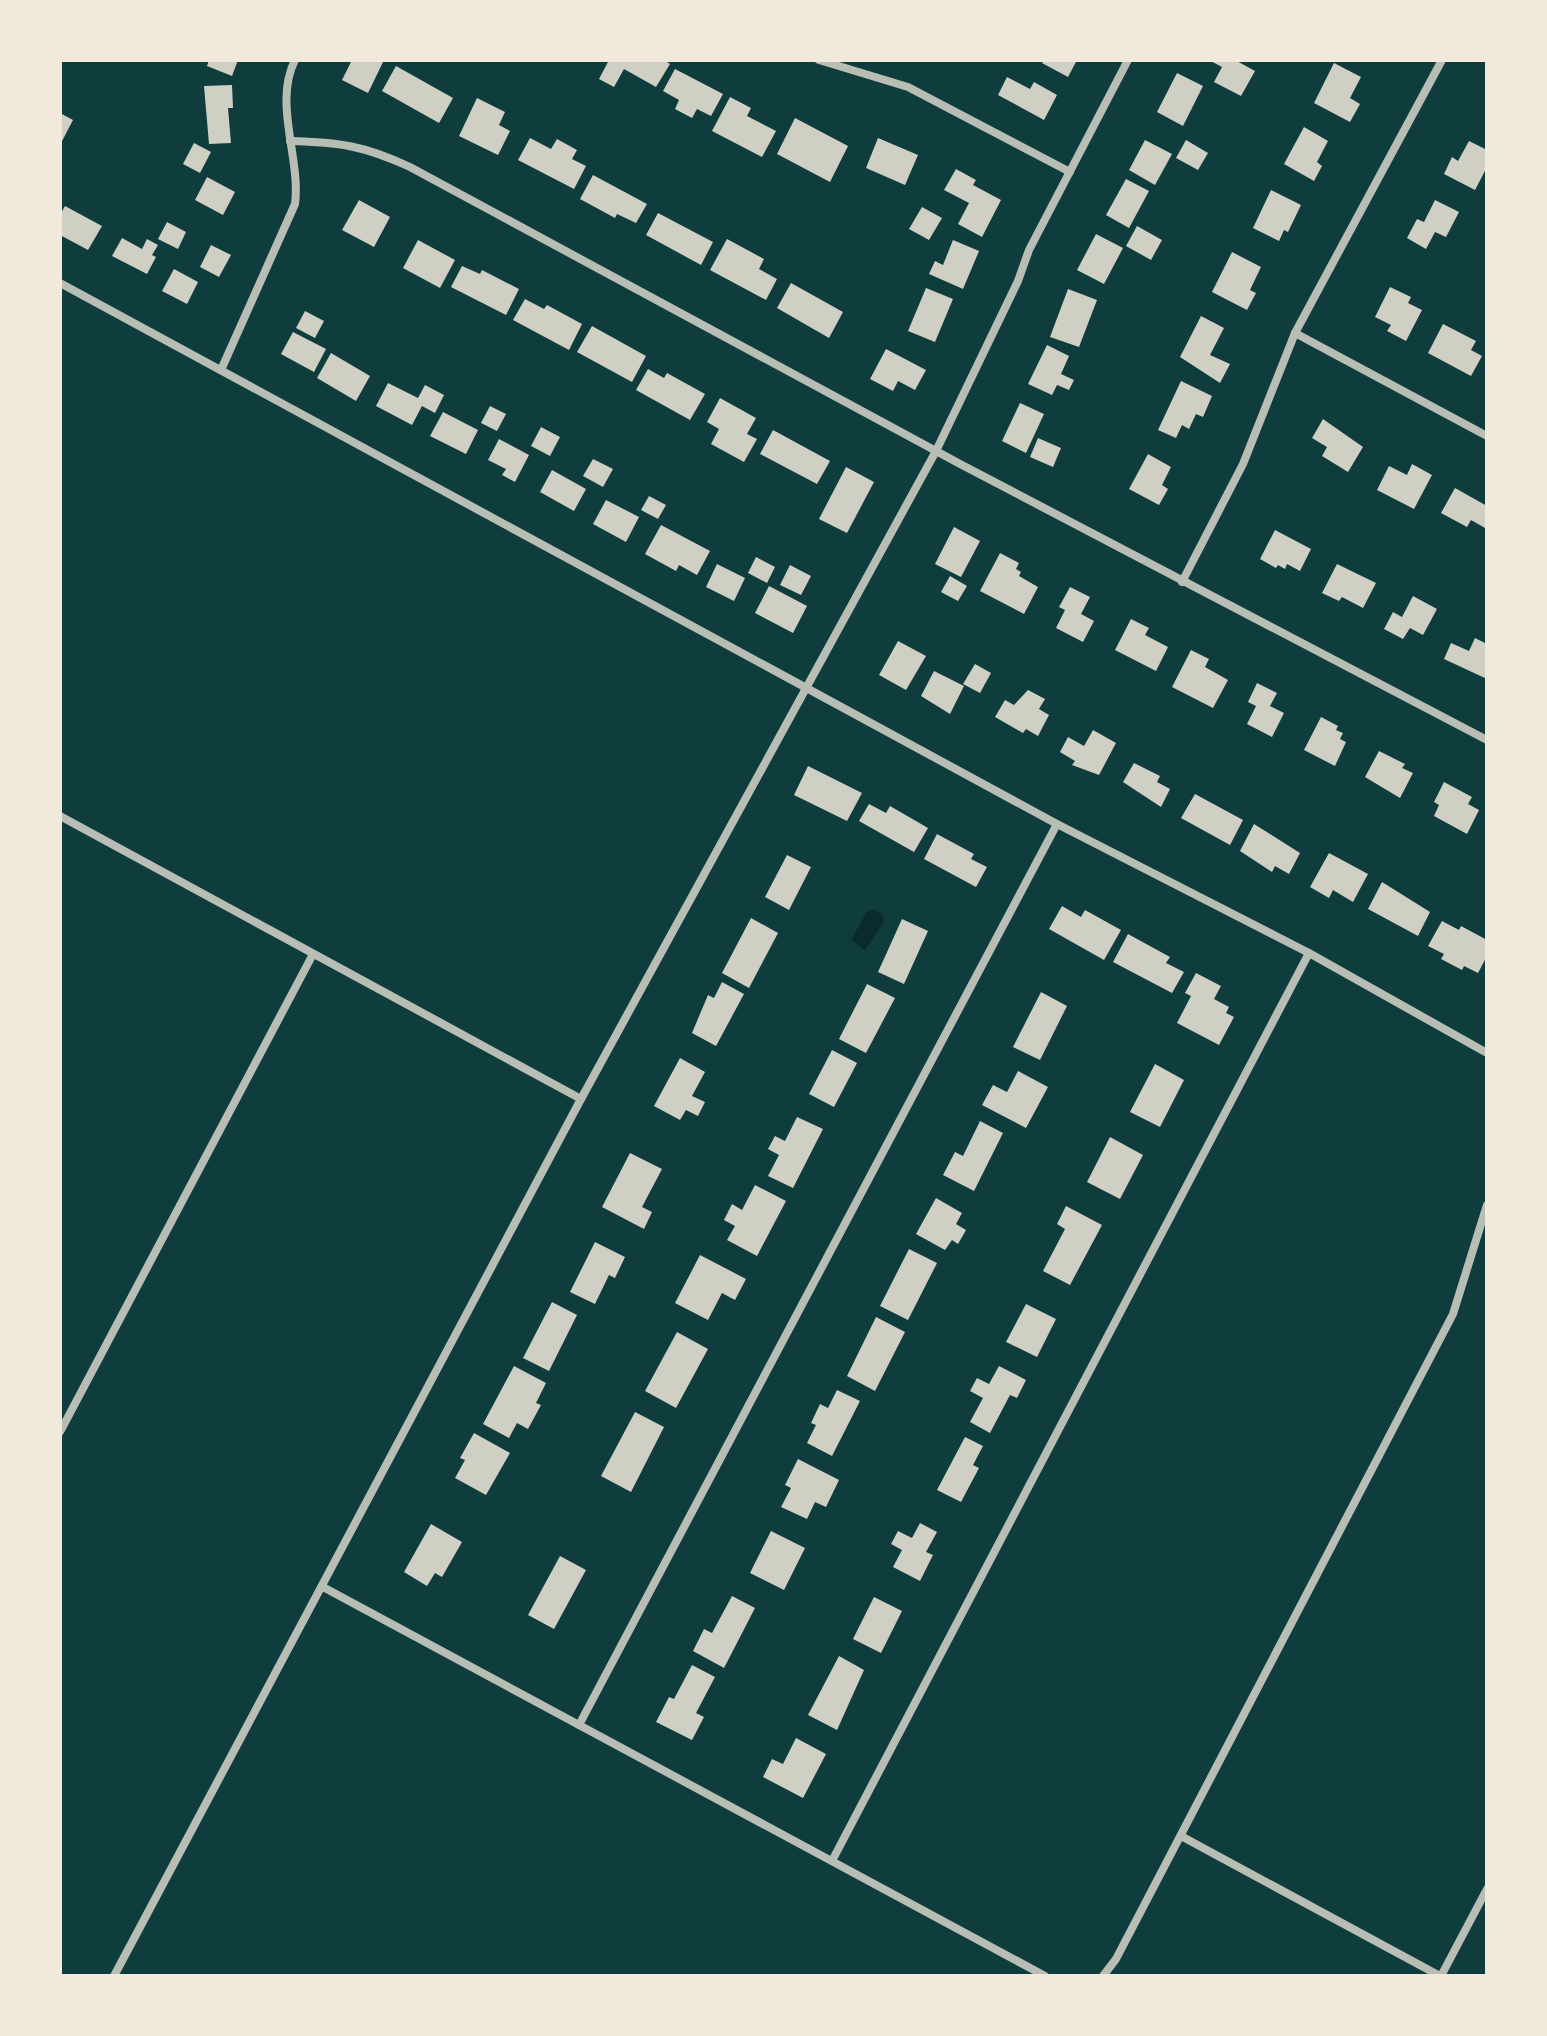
<svg xmlns="http://www.w3.org/2000/svg" width="1547" height="2036" font-family="'Sofia Sans Condensed',sans-serif">
<style>
.water{fill:#0a2a2b}
.building{fill:#cfcfc3}
.lines{fill:none;stroke-linecap:round;stroke-linejoin:round}
.minor{stroke:#b8beb3;stroke-width:8}
</style>
<rect width="100%" height="100%" fill="#0f3d3e"/>
<!-- water -->
<path class="water" d="M874 909 882 914 884 921 865 950 851 940 866 913Z"/>
<!-- building -->
<g class="building">
<path d="M209 60H238L232 76 207 66Z"/>
<path d="M352 60H384L368 93 342 80Z"/>
<path d="M609 60H664L670 64 656 87 624 69 614 87 599 79Z"/>
<path d="M1044 60H1077L1068 77 1042 63Z"/>
<path d="M1209 60H1235L1255 71 1241 96 1214 82 1222 67Z"/>
<path d="M1334 63 1361 77 1350 98 1360 104 1350 122 1314 103Z"/>
<path d="M396 66 453 98 439 123 382 91Z"/>
<path d="M675 69 723 94 711 116 697 109 692 118 675 109 679 100 663 91Z"/>
<path d="M1177 73 1203 86 1183 126 1157 112Z"/>
<path d="M1007 77 1030 89 1034 82 1057 95 1044 120 998 95Z"/>
<path d="M232 85 233 108H228L231 143 209 144 204 86Z"/>
<path d="M730 97 751 108 747 116 776 131 762 157 712 131Z"/>
<path d="M477 98 505 112 499 125 510 131 498 155 459 136Z"/>
<path d="M60 113 73 120 60 145Z"/>
<path d="M795 118 848 146 830 182 777 154Z"/>
<path d="M1304 127 1328 141 1317 162 1322 166 1314 181 1284 164Z"/>
<path d="M530 138 551 149 557 139 577 150 572 159 586 166 574 189 518 160Z"/>
<path d="M878 138 918 155 905 185 866 168Z"/>
<path d="M1145 140 1172 154 1155 185 1129 170Z"/>
<path d="M1186 140 1208 153 1198 170 1176 158Z"/>
<path d="M1469 141 1487 150V167L1475 190 1444 174 1452 157 1458 161Z"/>
<path d="M194 143 211 152 200 173 183 164Z"/>
<path d="M956 169 976 180 973 185 1001 200 982 237 958 224 969 203 944 190Z"/>
<path d="M593 175 647 204 636 223 617 214 615 218 580 199Z"/>
<path d="M207 177 235 192 223 215 195 200Z"/>
<path d="M1126 179 1149 191 1129 228 1106 215Z"/>
<path d="M1271 190 1301 205 1288 232 1284 230 1279 241 1253 228Z"/>
<path d="M359 200 390 217 374 247 342 230Z"/>
<path d="M1435 200 1459 212 1446 237 1435 232 1426 249 1407 238 1417 219 1424 222Z"/>
<path d="M65 206 102 226 88 250 60 235V215Z"/>
<path d="M922 207 942 218 929 240 909 229Z"/>
<path d="M658 213 713 242 701 265 646 235Z"/>
<path d="M167 222 186 232 178 249 158 239Z"/>
<path d="M1137 226 1162 240 1151 260 1126 246Z"/>
<path d="M1096 234 1123 248 1104 284 1077 270Z"/>
<path d="M122 238 142 249 147 239 158 245 152 255 156 257 147 274 112 256Z"/>
<path d="M727 239 764 259 759 269 777 279 766 300 710 270Z"/>
<path d="M418 240 455 260 440 288 403 268Z"/>
<path d="M953 240 979 251 963 289 929 274 935 261 943 265Z"/>
<path d="M211 245 231 255 219 277 200 267Z"/>
<path d="M1232 252 1261 267 1250 290 1256 293 1247 310 1212 292Z"/>
<path d="M462 266 480 274 482 270 519 289 506 315 451 287Z"/>
<path d="M174 269 198 282 187 304 162 291Z"/>
<path d="M791 283 843 312 829 338 777 308Z"/>
<path d="M1390 287 1411 297 1408 303 1422 310 1406 341 1387 331 1391 325 1375 317Z"/>
<path d="M926 288 953 299 935 342 908 331Z"/>
<path d="M1068 289 1097 300 1079 347 1050 337Z"/>
<path d="M525 299 544 309 547 305 582 324 569 350 513 320Z"/>
<path d="M305 311 324 321 315 338 296 328Z"/>
<path d="M1201 316 1224 328 1210 355 1230 364 1220 383 1180 357Z"/>
<path d="M1443 324 1476 341 1471 350 1482 356 1471 376 1428 353Z"/>
<path d="M592 326 646 356 632 382 577 352Z"/>
<path d="M293 332 326 349 314 372 281 354Z"/>
<path d="M1047 345 1069 356 1061 374 1074 380 1069 390 1057 385 1052 395 1028 384Z"/>
<path d="M886 349 926 370 915 390 898 381 893 391 870 379Z"/>
<path d="M331 353 370 376 356 401 317 378Z"/>
<path d="M648 369 664 378 667 373 705 394 690 420 636 390Z"/>
<path d="M1181 381 1212 396 1203 417 1196 414 1189 429 1182 425 1176 438 1158 430Z"/>
<path d="M388 383 418 398 425 385 444 395 435 413 422 406 412 425 376 406Z"/>
<path d="M720 398 756 418 747 434 757 439 744 462 711 444 719 429 707 422Z"/>
<path d="M1020 403 1044 414 1026 453 1002 441Z"/>
<path d="M490 406 506 414 497 431 481 423Z"/>
<path d="M443 412 478 430 466 454 430 436Z"/>
<path d="M1323 419 1363 447 1348 472 1322 456 1327 447 1312 438Z"/>
<path d="M541 427 560 437 550 456 531 446Z"/>
<path d="M773 430 830 461 817 484 760 454Z"/>
<path d="M1038 438 1061 448 1053 467 1030 457Z"/>
<path d="M499 439 529 455 515 482 502 475 506 469 488 460Z"/>
<path d="M1148 454 1171 467 1162 485 1168 489 1159 505 1129 489Z"/>
<path d="M593 459 613 469 603 487 583 476Z"/>
<path d="M1412 464 1432 475 1414 509 1377 490 1389 466 1407 475Z"/>
<path d="M846 467 874 482 847 533 819 519Z"/>
<path d="M552 470 586 489 574 511 540 492Z"/>
<path d="M1455 488 1487 506 1485 528 1471 520 1467 527 1441 513Z"/>
<path d="M649 496 666 505 658 519 641 510Z"/>
<path d="M606 500 639 517 626 542 593 524Z"/>
<path d="M661 525 710 551 697 575 679 565 676 571 645 554Z"/>
<path d="M954 527 980 541 961 577 935 564Z"/>
<path d="M1275 530 1311 549 1300 571 1287 564 1285 569 1278 565 1276 568 1260 559Z"/>
<path d="M1000 553 1019 563 1016 569 1021 572 1019 576 1038 587 1024 614 980 591Z"/>
<path d="M756 557 775 567 767 583 748 573Z"/>
<path d="M717 564 745 578 734 601 706 587Z"/>
<path d="M1337 564 1376 583 1363 608 1342 597 1339 601 1322 593Z"/>
<path d="M790 565 811 576 801 595 780 585Z"/>
<path d="M950 576 967 586 958 601 941 592Z"/>
<path d="M769 586 807 606 793 633 755 613Z"/>
<path d="M1070 587 1090 597 1081 614 1094 621 1083 642 1056 628 1065 610 1059 607Z"/>
<path d="M1413 596 1437 609 1423 635 1410 628 1403 639 1384 629 1393 612 1402 617Z"/>
<path d="M1131 619 1149 628 1145 635 1168 647 1156 671 1115 650Z"/>
<path d="M1475 638 1487 644V679L1444 659 1451 643 1469 651Z"/>
<path d="M898 641 926 656 906 690 879 675Z"/>
<path d="M1191 650 1209 659 1205 667 1228 680 1213 708 1172 687Z"/>
<path d="M975 664 991 673 980 693 963 684Z"/>
<path d="M934 671 964 686 950 714 921 696Z"/>
<path d="M1257 683 1277 693 1270 706 1284 713 1272 737 1247 724 1256 706 1248 702Z"/>
<path d="M1028 690 1045 699 1039 709 1049 715 1038 736 1026 729 1023 733 995 717 1005 700 1014 705Z"/>
<path d="M1321 717 1338 726 1336 730 1343 733 1340 739 1346 742 1335 766 1304 750Z"/>
<path d="M1093 730 1116 743 1099 775 1072 765 1075 761 1060 752 1068 737 1084 746Z"/>
<path d="M1379 751 1405 764 1402 768 1413 773 1400 798 1365 777Z"/>
<path d="M1134 763 1160 776 1157 782 1170 789 1161 807 1123 782Z"/>
<path d="M808 766 862 793 847 821 794 795Z"/>
<path d="M1444 782 1472 797 1468 804 1479 810 1467 834 1434 816 1439 805 1434 802Z"/>
<path d="M1195 794 1243 820 1230 845 1181 818Z"/>
<path d="M869 804 886 813 890 806 928 828 914 852 859 821Z"/>
<path d="M1254 824 1300 853 1289 874 1275 866 1272 872 1240 851Z"/>
<path d="M937 834 974 854 971 859 987 867 976 887 924 859Z"/>
<path d="M1329 853 1368 874 1353 902 1333 890 1329 898 1310 887Z"/>
<path d="M787 855 811 867 789 910 765 897Z"/>
<path d="M1382 882 1430 912 1418 936 1368 909Z"/>
<path d="M1062 906 1081 917 1085 910 1121 930 1104 960 1049 929Z"/>
<path d="M751 918 778 933 749 988 722 973Z"/>
<path d="M902 919 928 931 904 984 878 972Z"/>
<path d="M1442 921 1459 930 1461 926 1487 940V956L1478 973 1464 966 1462 970 1441 959 1444 954 1428 946Z"/>
<path d="M1128 934 1170 957 1166 963 1184 972 1172 993 1113 962Z"/>
<path d="M1196 973 1221 986 1214 999 1229 1007 1226 1013 1234 1017 1219 1045 1177 1023 1191 996 1185 993Z"/>
<path d="M722 982 744 994 716 1046 692 1033 708 995 714 998Z"/>
<path d="M867 984 895 998 866 1053 839 1039Z"/>
<path d="M1041 992 1067 1006 1040 1060 1013 1047Z"/>
<path d="M832 1050 857 1063 834 1107 809 1094Z"/>
<path d="M680 1058 705 1072 692 1096 705 1102 698 1116 686 1110 680 1120 654 1106Z"/>
<path d="M1155 1064 1184 1080 1160 1127 1130 1112Z"/>
<path d="M1018 1071 1048 1087 1026 1128 982 1105 993 1085 1007 1092Z"/>
<path d="M797 1117 823 1129 793 1188 768 1176 779 1155 768 1149 775 1136 785 1141Z"/>
<path d="M980 1121 1003 1133 974 1191 943 1175 955 1152 963 1156Z"/>
<path d="M1110 1137 1143 1155 1120 1199 1087 1182Z"/>
<path d="M630 1153 662 1169 642 1207 652 1212 644 1229 602 1207Z"/>
<path d="M755 1185 786 1201 757 1256 727 1240 735 1226 724 1220 732 1204 742 1210Z"/>
<path d="M936 1198 962 1213 956 1224 966 1230 958 1244 952 1240 945 1250 916 1234Z"/>
<path d="M1066 1206 1102 1225 1070 1285 1043 1271 1065 1229 1057 1224Z"/>
<path d="M595 1242 625 1257 615 1278 609 1275 595 1304 570 1292Z"/>
<path d="M909 1249 937 1263 908 1320 880 1306Z"/>
<path d="M700 1255 746 1279 735 1300 722 1293 708 1320 675 1303Z"/>
<path d="M552 1302 577 1315 549 1371 523 1358Z"/>
<path d="M1026 1304 1056 1319 1037 1357 1006 1342Z"/>
<path d="M876 1317 905 1332 875 1391 847 1376Z"/>
<path d="M677 1332 708 1349 676 1408 645 1391Z"/>
<path d="M514 1366 546 1383 536 1403 541 1405 528 1429 517 1423 509 1438 483 1424Z"/>
<path d="M999 1366 1026 1380 1017 1398 1010 1395 990 1433 970 1422 983 1398 970 1391 977 1378 989 1384Z"/>
<path d="M837 1390 860 1401 832 1456 807 1443 816 1425 811 1423 820 1404 828 1408Z"/>
<path d="M635 1412 664 1427 631 1492 601 1476Z"/>
<path d="M474 1433 510 1453 486 1495 455 1478 465 1460 460 1458Z"/>
<path d="M965 1437 983 1446 973 1465 979 1468 961 1502 937 1490Z"/>
<path d="M798 1459 839 1480 826 1507 815 1502 807 1519 781 1507 791 1488 785 1485Z"/>
<path d="M920 1523 937 1532 926 1552 933 1555 920 1581 893 1567 902 1550 891 1544 898 1531 912 1538Z"/>
<path d="M431 1524 462 1542 442 1577 435 1573 427 1586 404 1572Z"/>
<path d="M771 1531 805 1548 784 1590 750 1573Z"/>
<path d="M560 1556 586 1570 554 1629 528 1615Z"/>
<path d="M732 1596 755 1608 724 1668 693 1651 704 1629 712 1633Z"/>
<path d="M874 1597 902 1611 881 1653 853 1639Z"/>
<path d="M839 1656 864 1670 837 1730 808 1715Z"/>
<path d="M692 1665 715 1677 696 1713 704 1717 692 1740 656 1722 669 1697 674 1699Z"/>
<path d="M796 1738 826 1754 803 1798 763 1777 772 1759 783 1764Z"/>
</g>
<g class="lines">
<!-- minor -->
<g class="minor">
<path d="M819 60 908 87 1070 172"/>
<path d="M290 141C339 142 365 146 410 167L962 465 1487 740"/>
<path d="M60 283 1057 824 1309 953 1487 1053"/>
<path d="M1295 333 1487 436"/>
<path d="M221 370 295 204C301 159 273 103 295 60"/>
<path d="M1182 582 1243 464 1295 333 1442 60"/>
<path d="M60 816 581 1099"/>
<path d="M60 1432 312 956"/>
<path d="M323 1587 1045 1976"/>
<path d="M579 1725 1057 824"/>
<path d="M1181 1836 1440 1976"/>
<path d="M833 1859 1309 953"/>
<path d="M114 1976 581 1099 936 451 1018 281 1029 250 1128 60"/>
<path d="M1103 1976 1116 1959 1453 1314 1487 1205"/>
<path d="M1441 1976 1487 1889"/>
</g>
</g>
<!-- border -->
<rect width="1547" height="2036" fill="none" stroke="#f1e9da" stroke-width="124"/>
</svg>
